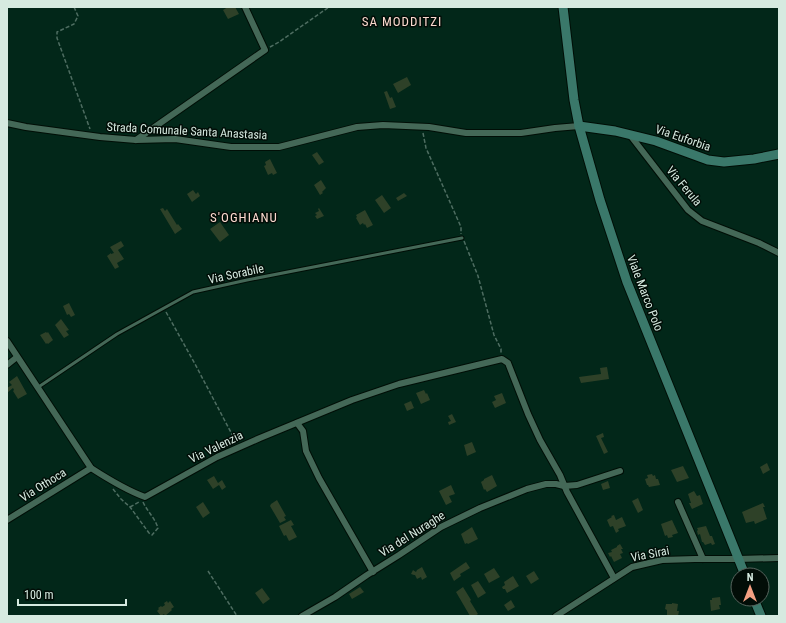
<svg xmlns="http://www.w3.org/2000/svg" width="786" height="623" font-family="'Roboto Condensed',sans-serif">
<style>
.building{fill:#2e4128}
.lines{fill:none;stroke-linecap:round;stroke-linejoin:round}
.lane-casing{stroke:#000e06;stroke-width:5}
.street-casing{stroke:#000e06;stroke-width:8}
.secondary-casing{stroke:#000e06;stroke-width:11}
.path{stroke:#4e6d61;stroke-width:1.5;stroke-dasharray:4 2;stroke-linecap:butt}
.lane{stroke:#446857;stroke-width:3}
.street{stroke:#446857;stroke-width:6}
.secondary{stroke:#3a786a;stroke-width:9}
.labels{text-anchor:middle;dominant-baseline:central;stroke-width:3;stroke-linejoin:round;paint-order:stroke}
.street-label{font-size:12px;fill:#d6eae0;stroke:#020d07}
.neighbourhood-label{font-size:13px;letter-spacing:1px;fill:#fad9ce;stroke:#020d07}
</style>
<rect width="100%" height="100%" fill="#022719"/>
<!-- building -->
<g class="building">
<path d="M228 7H235L239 14 228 19 223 10Z"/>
<path d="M407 77 411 85 398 93 393 84Z"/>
<path d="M387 91 390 98 392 97 396 107 390 109 384 92Z"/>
<path d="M317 152 324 162 319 165 312 155Z"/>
<path d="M270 159 277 173 273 175 272 173 268 175 264 166 266 165 265 162Z"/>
<path d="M321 180 326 188 322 192 323 193 320 195 314 185Z"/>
<path d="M193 190 196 194 198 192 200 196 192 202 187 194Z"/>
<path d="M404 193 407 196 398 201 396 198Z"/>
<path d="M382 195 391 208 384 213 375 200Z"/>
<path d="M163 208 165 211 167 209 177 225 178 224 182 229 175 234 160 209Z"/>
<path d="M319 208 324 216 317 219 315 216 317 215 315 213 319 211 318 209Z"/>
<path d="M365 210 373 225 367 228 365 224 364 225 363 223 360 225 356 218 357 217 356 215Z"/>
<path d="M220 222 229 235 220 242 210 229Z"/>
<path d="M121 241 124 246 118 250 124 259 117 263 119 267 115 269 107 256 111 253V254L114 253 110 247Z"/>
<path d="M69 303 75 315 71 317 69 314 67 315 63 306Z"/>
<path d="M61 319 69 330 66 331 69 335 64 338 55 325Z"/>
<path d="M46 332 47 333 48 332 53 340 48 344 47 343 46 344 40 335Z"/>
<path d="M607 367 609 379 581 383 579 377 601 374 600 368Z"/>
<path d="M17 376 27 394 18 399 13 391 14 390 13 388 7 393V388L12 385 9 382Z"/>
<path d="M424 390 426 394 427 393 430 400 421 404 416 393Z"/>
<path d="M502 393 506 403 495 408 492 402 496 400 494 396Z"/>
<path d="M411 401 414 408 407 411 404 404Z"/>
<path d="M452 414 456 422 449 425 448 422 451 421 448 416Z"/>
<path d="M603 433 604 437 601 438 608 452 604 454 596 436Z"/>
<path d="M472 442 476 452 467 456 464 445Z"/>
<path d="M767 463 770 470 763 474 760 467Z"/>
<path d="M683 466 689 478 677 482 671 470Z"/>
<path d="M652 474 653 476 655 475 656 479H658L660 485 649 487 648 485H647L645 479 648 478 647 475Z"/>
<path d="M492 475 497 486 487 492 485 489 484 490 481 482 484 480V479Z"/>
<path d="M214 476 218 483 222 480 226 487 222 490 219 485 213 489 207 480Z"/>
<path d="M608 481 610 488 603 490 601 484Z"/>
<path d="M451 485 455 494 449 496 452 502 446 505 439 491Z"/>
<path d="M694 491 697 496 700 495 703 504 692 509 689 503H691L688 494Z"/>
<path d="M638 498 643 510 638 513 632 501Z"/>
<path d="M277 500 286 516 284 517 286 520 280 523 270 506 271 504Z"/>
<path d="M203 502 210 513 203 518 196 507Z"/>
<path d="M763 503 765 507H763L767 519 755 524 754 521 746 523 742 512Z"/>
<path d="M614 515 616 520 622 517 626 526 618 529 619 531 616 533 613 526 610 527 607 520 612 517 611 516Z"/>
<path d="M291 520 294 525 291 526 297 537 289 541 286 535 284 536 279 526Z"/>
<path d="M672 520 678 533 672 535 673 537 668 538 667 535 665 536 661 524Z"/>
<path d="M706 526 710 536H712L715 544 712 545 711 543 705 545 703 542H702L700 534 698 535 697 531 698 530 697 528Z"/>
<path d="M472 527 478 539 468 544 467 543 465 544 461 534Z"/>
<path d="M620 544 623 549H621L623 553 620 554 622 558 614 562 611 556 610 557 608 553 612 552 611 550 617 547V546Z"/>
<path d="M466 562 470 568 460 574 461 576 454 581 450 573Z"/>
<path d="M422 567 427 577 422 580 421 577 417 579 415 575H414L411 574 413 570 416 572 417 570Z"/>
<path d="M494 568 500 577 489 583 484 574Z"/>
<path d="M534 571 539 579 531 584 526 576Z"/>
<path d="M513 576 519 586 507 593 505 589H503L502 587 505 585 504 582Z"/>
<path d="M478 581 486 593 478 598 471 585Z"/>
<path d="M360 587 364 592 352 599 349 594Z"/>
<path d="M463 587 471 600 470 601 478 614 475 616H470L456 592Z"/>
<path d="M262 588 270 599 263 604 255 593Z"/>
<path d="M720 597 721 605H719L720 609 711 611 710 600H712V598Z"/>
<path d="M511 600 515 607 508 611 504 605Z"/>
<path d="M167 601 168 603 170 601 174 607 171 609 172 610 165 616 164 614 161 616 157 611 159 609 158 608 161 606 162 607 165 605 164 603Z"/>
<path d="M672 603 678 604 677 611H679L678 616H667V610L665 609 666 604H672Z"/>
</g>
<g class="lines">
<defs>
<path id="lane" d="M37 388 117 334 193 292 247 280 462 238"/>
<g id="street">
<path d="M7 123 26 127 100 137 136 140 175 139 231 147H279L357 127 383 125 429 127 466 133H521L555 128 579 126"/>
<path d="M630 135 688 210 702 221 759 243 779 253"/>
<path d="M136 140 265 50 245 7"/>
<path d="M7 341 91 468C108 479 126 490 145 497L217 457 260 438 352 400 399 384 502 359 508 363 528 414 540 440 560 475 567 492 614 578"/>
<path d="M7 365 17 357"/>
<path d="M297 423 303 431 306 451 319 478 373 572"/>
<path d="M678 502 703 559"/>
<path d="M7 520 91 468"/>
<path d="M302 616 335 597 367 575 399 555 441 527 480 508 527 489 546 484H556L564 486 577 485 620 471"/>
<path d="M556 616 632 567 662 560 695 559H738L779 558"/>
</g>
<g id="secondary">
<path d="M563 7 574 100 579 126 600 200 627 282 745 575"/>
<path d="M579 126 615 131 656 141 708 160 724 162 754 159 779 154"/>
<path d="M754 599 761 616"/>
</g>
</defs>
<!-- lane casing -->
<use href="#lane" class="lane-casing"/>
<!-- street casing -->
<use href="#street" class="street-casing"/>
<!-- secondary casing -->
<use href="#secondary" class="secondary-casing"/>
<!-- path -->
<g class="path">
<path d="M74 7 78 16 74 24 57 32V38L90 129"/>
<path d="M270 47 279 42 329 7"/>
<path d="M423 133 426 148 461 227V234"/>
<path d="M464 241 478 276 494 335 501 349V353"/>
<path d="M166 312 195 364 236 442"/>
<path d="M113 489 121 499 130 507 149 533 152 535 158 528C155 518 147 511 143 502"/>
<path d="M130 507 139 502"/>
<path d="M208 571 237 616"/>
</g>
<!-- lane -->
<use href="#lane" class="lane"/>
<!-- street -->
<use href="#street" class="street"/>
<!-- secondary -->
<use href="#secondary" class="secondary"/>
</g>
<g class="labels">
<!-- street labels -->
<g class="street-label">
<text transform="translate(187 131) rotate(3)">Strada Comunale Santa Anastasia</text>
<text transform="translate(683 138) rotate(19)">Via Euforbia</text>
<text transform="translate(684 186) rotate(50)">Via Ferula</text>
<text transform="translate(236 274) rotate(-12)">Via Sorabile</text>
<text transform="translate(645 293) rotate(69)">Viale Marco Polo</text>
<text transform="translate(216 447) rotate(-26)">Via Valenzia</text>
<text transform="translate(43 485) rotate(-32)">Via Othoca</text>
<text transform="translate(412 534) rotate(-32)">Via del Nuraghe</text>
<text transform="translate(650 554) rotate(-11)">Via Sirai</text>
</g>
<!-- neighbourhood labels -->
<g class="neighbourhood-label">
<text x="402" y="21">SA MODDITZI</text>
<text x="244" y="217">S'OGHIANU</text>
</g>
</g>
<!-- border -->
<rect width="786" height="623" fill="none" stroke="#d6eae0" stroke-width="16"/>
<!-- north arrow -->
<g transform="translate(750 587)"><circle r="19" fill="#020d07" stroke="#57655e"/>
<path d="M0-3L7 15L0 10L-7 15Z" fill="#f39f82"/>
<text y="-6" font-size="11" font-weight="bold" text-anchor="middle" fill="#d6eae0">N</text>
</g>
<!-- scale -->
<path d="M18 599v6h108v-6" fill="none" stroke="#d6eae0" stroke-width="2"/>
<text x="24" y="599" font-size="12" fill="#d6eae0" stroke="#020d07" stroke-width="3" paint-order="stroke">100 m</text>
</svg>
